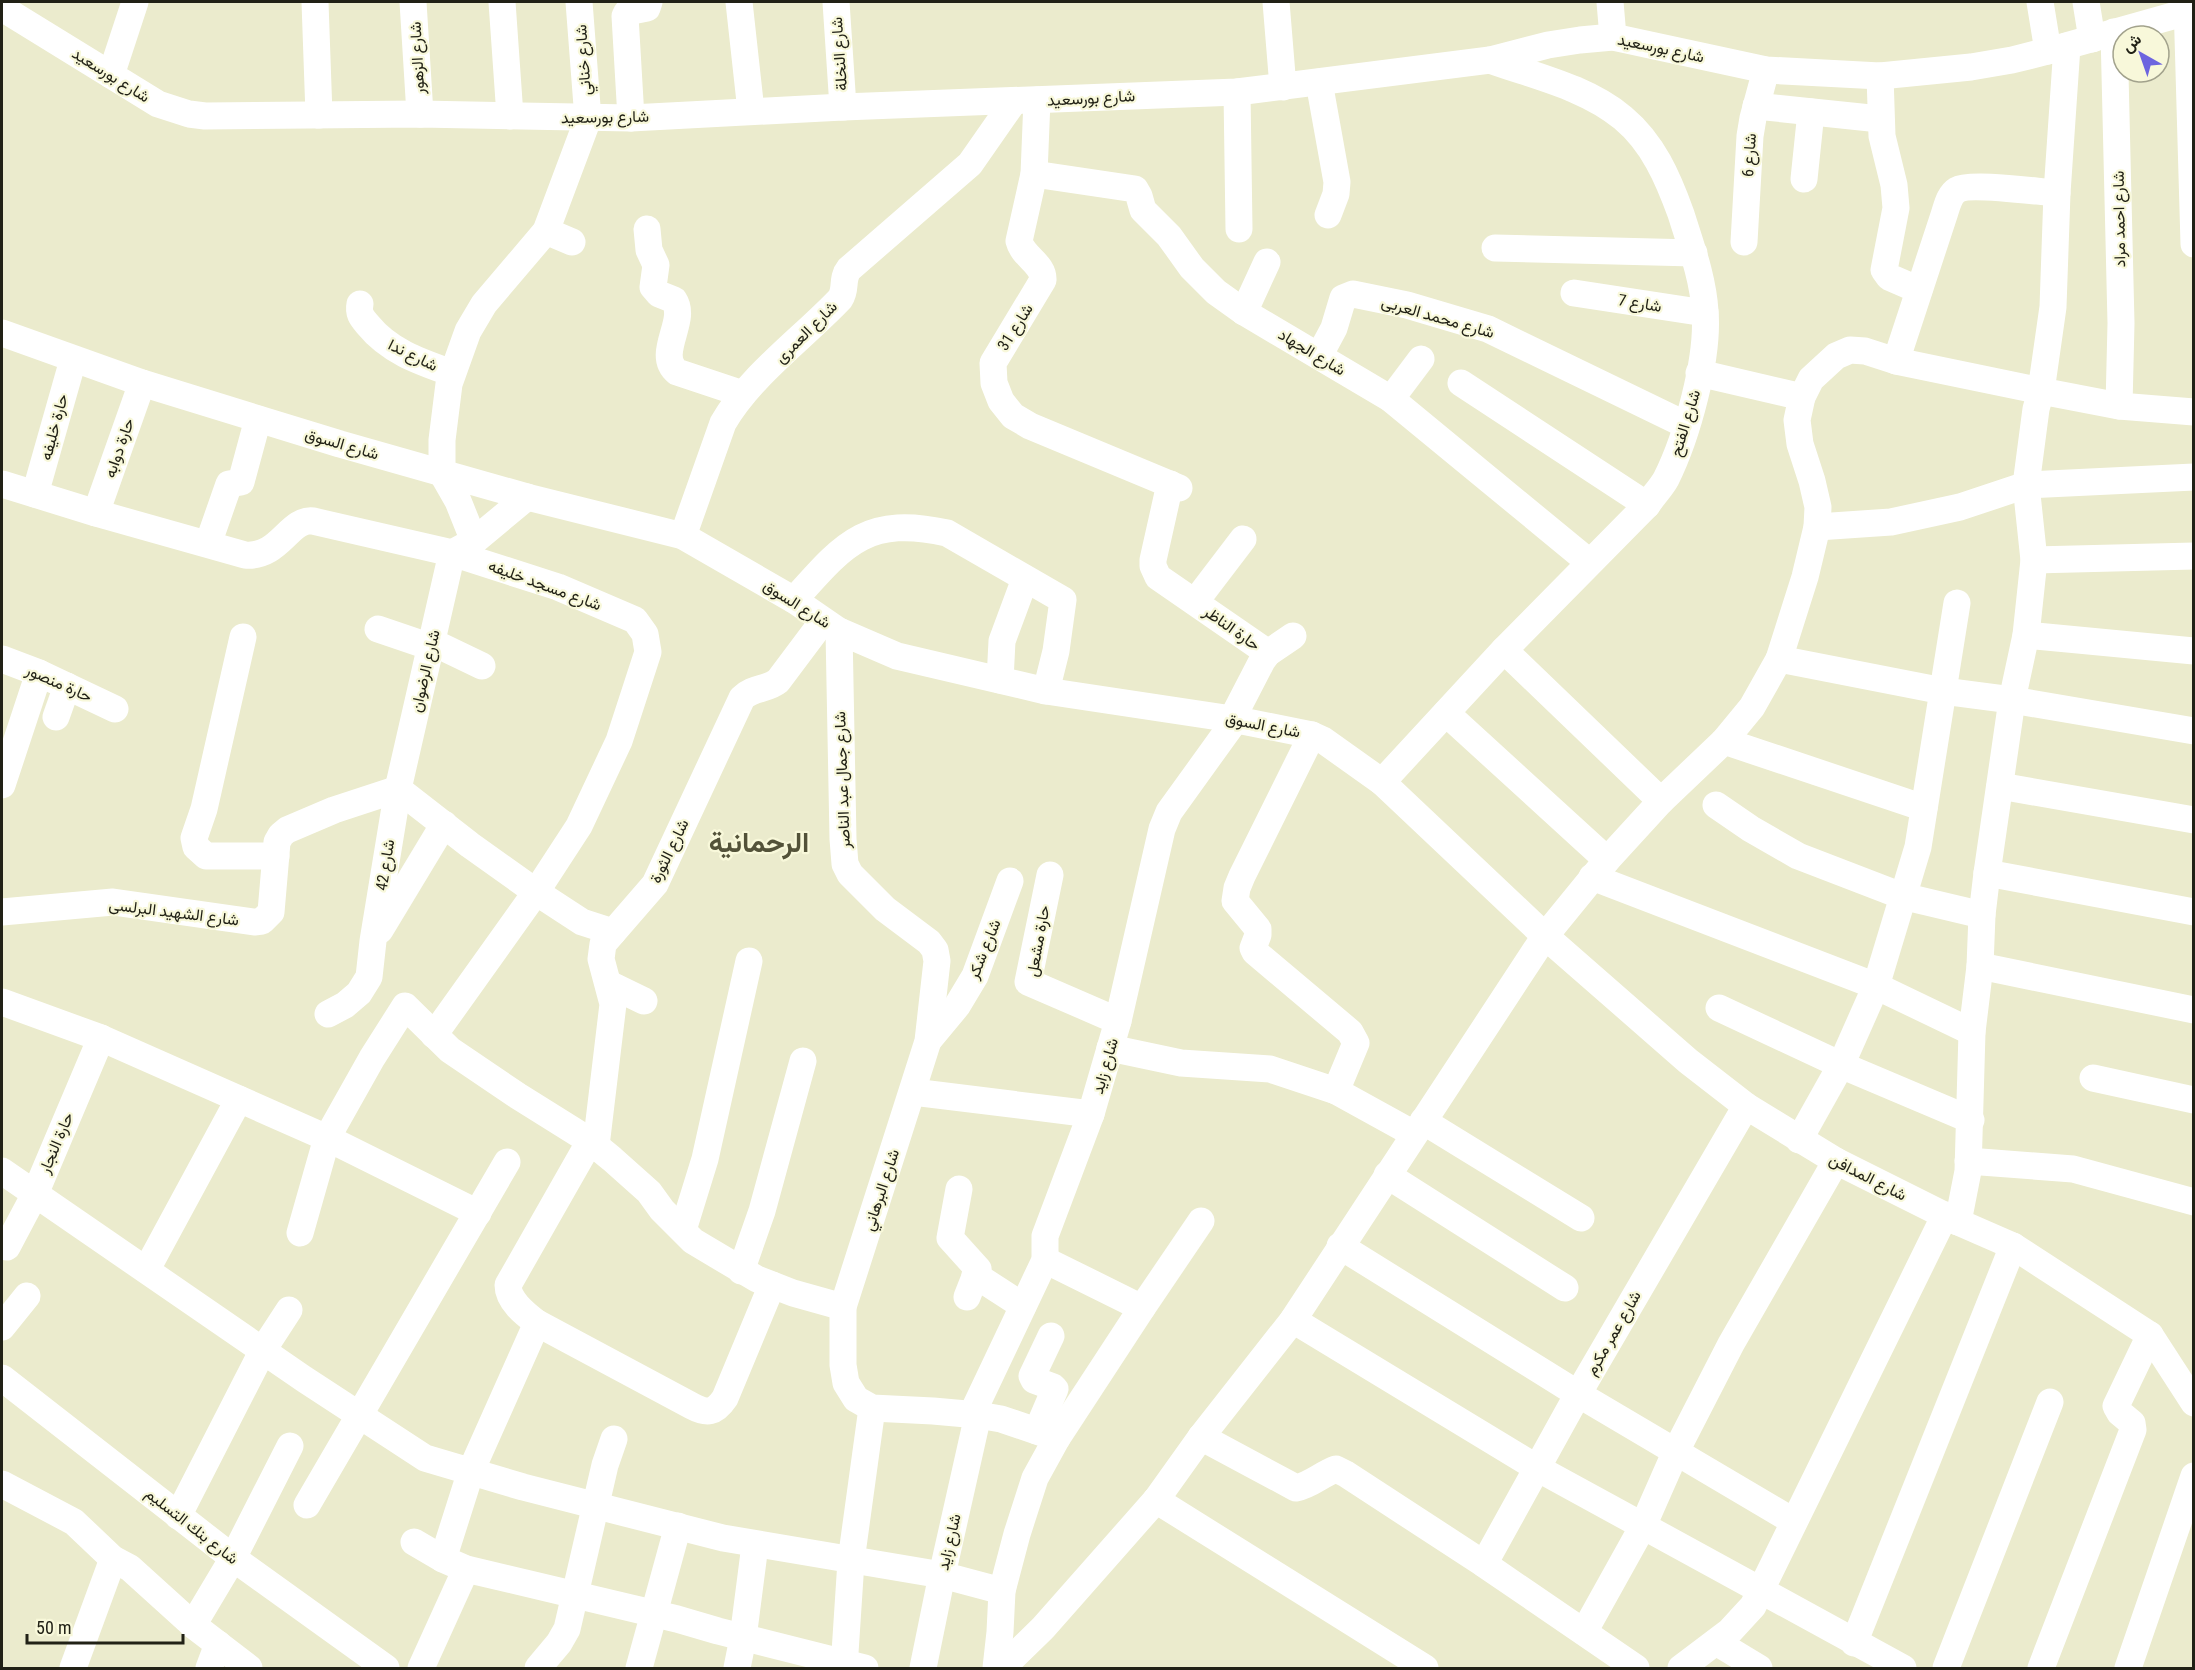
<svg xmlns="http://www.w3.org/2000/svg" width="2195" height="1670" font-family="'Roboto Condensed',Vazirmatn,sans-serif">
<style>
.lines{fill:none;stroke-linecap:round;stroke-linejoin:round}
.minor{stroke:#fff;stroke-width:27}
.labels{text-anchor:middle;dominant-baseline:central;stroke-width:4.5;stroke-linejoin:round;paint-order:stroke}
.street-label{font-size:16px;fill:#212116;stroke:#f8f8da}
.town-label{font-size:28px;font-weight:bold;fill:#535239;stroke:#f8f8da}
</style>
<rect width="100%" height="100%" fill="#ebebcd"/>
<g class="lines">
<!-- minor -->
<g class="minor">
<path d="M315 2 319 115"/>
<path d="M413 2 420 114"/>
<path d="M502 2 510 116"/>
<path d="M739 2 751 111"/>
<path d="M836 2 843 107"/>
<path d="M1276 2 1283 87"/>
<path d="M1610 2 1613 37"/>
<path d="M2040 2 2048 51"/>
<path d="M2086 2 2092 39"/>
<path d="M2187 2 2194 244"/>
<path d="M2 8 158 104 189 114 205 116 420 114 631 118 843 107 1237 92 1490 60 1548 45 1580 40 1613 37 1766 70 1880 76 1971 67 2012 60 2048 51 2194 10"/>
<path d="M2114 32 2121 323 2119 406"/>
<path d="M111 75 135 2"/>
<path d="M1880 76 1882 136 1894 185 1896 208 1884 270 1889 277 1919 290"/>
<path d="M1319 82 1337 182 1336 194 1328 215"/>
<path d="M1237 92 1239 229"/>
<path d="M1037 100 1034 174 1019 241C1023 257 1044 264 1043 280L993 363 994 383 1001 401 1013 416 1030 426 1179 488"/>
<path d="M1756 106 1880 119"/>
<path d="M631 118 625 16 627 12 647 8 649 2"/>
<path d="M1034 174 1135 189 1139 196 1143 210 1169 236 1192 268 1216 292 1244 312 1391 399 1589 562"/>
<path d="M1804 179 1811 112"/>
<path d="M647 229 649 250 656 265 653 287 659 294 674 300C688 321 655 354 677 372L743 394"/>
<path d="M546 231 572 242"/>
<path d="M1744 242 1750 136 1753 118 1766 70"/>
<path d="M1495 248 1694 253"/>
<path d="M1574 293 1705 313"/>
<path d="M360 304C358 314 362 318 368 325 390 352 421 362 452 373"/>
<path d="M1244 312 1267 262"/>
<path d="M2 333 142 383 340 444 527 497 683 536 794 600 839 631 897 656 1046 691 1232 719 1312 735 1323 740 1382 782 1545 936 1688 1061 1746 1106 1836 1161 1958 1222 2013 1246 2150 1335 2194 1403"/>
<path d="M1319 356 1334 328 1343 298 1353 294 1407 305 1488 329 1686 425"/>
<path d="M1896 361 1944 215C1947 206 1949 195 1957 190 1970 182 2039 192 2057 193"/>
<path d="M1699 373 1802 397"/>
<path d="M1461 383 1647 505"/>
<path d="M1391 399 1421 359"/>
<path d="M2 484 96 513 245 555C280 558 289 518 313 521L452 553 558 587 635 620 645 634 648 652 619 741 579 826 536 892 434 1035"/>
<path d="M1170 484 1153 560V566L1158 577 1268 653"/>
<path d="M35 494 73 360"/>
<path d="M96 513 142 383"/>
<path d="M1817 527 1891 522 1960 507 2026 485 2194 477"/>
<path d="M683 536 723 423C751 375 802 339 840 299 847 289 841 279 849 269L970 164 1014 101"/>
<path d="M474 541 458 501 442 473V440L449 384 468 331 484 304 546 231 588 119 579 2"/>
<path d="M208 544 229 484 241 482 258 419"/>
<path d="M2034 560 2194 556"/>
<path d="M794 600C844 544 866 515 947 533L1063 600 1056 651 1046 691"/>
<path d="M1195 602 1243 539"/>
<path d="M378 629 431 647"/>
<path d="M839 631 843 839 845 864 850 874 885 909 929 942 935 950 937 961 928 1041 843 1307V1365L846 1383 856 1399 872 1408 933 1411 978 1415 1001 1419 1057 1438 1035 1478 1017 1534 1002 1591 1000 1632 996 1668"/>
<path d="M2026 635 2194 651"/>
<path d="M243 637 204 809 194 838 196 847 206 856H276"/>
<path d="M432 642 482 666"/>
<path d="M1504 650 1661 801"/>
<path d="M2 659 39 673 115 709"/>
<path d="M1779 659 1943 691 2012 700 2194 731"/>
<path d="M1000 680 1002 641 1025 579"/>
<path d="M1446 713 1607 860"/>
<path d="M56 717 67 686"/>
<path d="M1232 719 1262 661 1268 653 1293 636"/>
<path d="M1312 735 1242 876 1237 888 1235 901 1258 929V935L1253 948 1255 952 1350 1032 1356 1043 1336 1091"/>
<path d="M1724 741 1924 808"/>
<path d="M1382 782 1504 650 1647 505C1653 496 1661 488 1666 479 1687 437 1709 358 1705 311 1703 278 1691 246 1681 214 1668 178 1653 143 1623 118 1586 87 1534 76 1490 60"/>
<path d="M2 785 39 673"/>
<path d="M2000 786 2194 820"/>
<path d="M398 789 470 845 536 892 582 922 613 932"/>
<path d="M1716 805 1751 829 1798 856 1902 896 1982 915"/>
<path d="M1987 873 2194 912"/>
<path d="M1050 875 1028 982 1118 1021"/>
<path d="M1592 877 1876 986 1972 1032"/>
<path d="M2 912 113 902 254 922 262 921 271 912 277 842 281 835 287 830 334 810 398 789"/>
<path d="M380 930 444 824"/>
<path d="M1980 966 2194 1010"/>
<path d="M609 984 644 1001"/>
<path d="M2 1002 101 1038 239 1099 327 1138 478 1213"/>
<path d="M1719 1008 1841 1065 1971 1120"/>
<path d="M328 1014 345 1005 359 993 369 977 373 941 398 789 452 553 474 541 527 497"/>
<path d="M928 1041 957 1006 975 976 1010 881"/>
<path d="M1110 1048 1181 1063 1270 1069 1336 1091 1414 1134"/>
<path d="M2093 1078 2194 1100"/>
<path d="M913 1092 1091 1114"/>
<path d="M1423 1121 1581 1218"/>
<path d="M1799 1140 1841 1065 1876 986 1918 847 1957 603"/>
<path d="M596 1146 613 1004 601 959 603 944 655 884 742 698C753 687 767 690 778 681L823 621"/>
<path d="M1968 1161 2073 1169 2194 1202"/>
<path d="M2 1171 304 1379 425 1458 523 1487 723 1538 942 1575 1002 1591"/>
<path d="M1387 1175 1565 1288"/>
<path d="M959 1189 950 1238 978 1269 967 1297"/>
<path d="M1958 1222 1968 1171 1972 1032 1980 966 1982 915 1987 873 2012 700 2026 635 2034 560 2026 485 2036 409 2041 391 2119 406 2194 412"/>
<path d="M683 1230 705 1159 749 961"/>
<path d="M300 1233 327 1138 372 1058 405 1006 450 1050 518 1096 590 1141 612 1159 649 1192 662 1210 693 1241 757 1279 793 1293 843 1307"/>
<path d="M1340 1246 1578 1394 1793 1521"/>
<path d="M7 1247 35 1194 101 1038"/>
<path d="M1045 1260 1142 1308"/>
<path d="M147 1269 239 1099"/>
<path d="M741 1271 762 1211 803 1061"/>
<path d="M975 1275 1023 1306"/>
<path d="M1293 1320 1537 1468 1903 1668"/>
<path d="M537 1323 692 1406C707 1414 715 1413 725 1398L772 1285"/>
<path d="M2 1327 27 1296"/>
<path d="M2 1378 233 1558 386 1668"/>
<path d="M972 1414 1045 1260V1236L1091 1114 1118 1021 1162 829 1169 812 1236 719"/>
<path d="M1037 1431 1055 1389 1053 1387 1034 1380 1032 1376 1051 1336"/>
<path d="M1201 1437 1296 1488C1311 1485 1322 1474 1336 1469L1346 1474 1484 1564 1636 1668"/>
<path d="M1057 1438 1142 1308 1201 1221"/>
<path d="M2 1484 74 1522 113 1559 130 1568 193 1625 249 1668"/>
<path d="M1156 1500 1425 1668"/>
<path d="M307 1505 507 1162"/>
<path d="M178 1516 263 1350 289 1310"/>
<path d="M414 1542 443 1559 466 1569 677 1619 718 1631 865 1668"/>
<path d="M443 1559 471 1471 537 1323C525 1314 508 1301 508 1285L590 1141"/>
<path d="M1484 1564 1578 1394 1746 1106"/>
<path d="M193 1625 233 1558 290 1446"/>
<path d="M1584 1632 1643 1526 1676 1451 1731 1344 1836 1161"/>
<path d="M1716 1642 1759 1668"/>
<path d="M1854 1643 2013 1246"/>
<path d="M73 1668 113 1559"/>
<path d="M209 1668 218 1644"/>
<path d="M421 1668 466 1569"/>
<path d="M538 1668 559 1643 567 1629 605 1465 614 1439"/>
<path d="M639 1668 678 1526"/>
<path d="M737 1668 743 1638 755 1545"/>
<path d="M844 1668 851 1561 872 1408"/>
<path d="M923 1668 942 1575 978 1415"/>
<path d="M1002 1668 1043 1628 1156 1500 1201 1437 1293 1320 1545 936 1607 860 1661 801 1724 741 1752 707 1779 659 1805 577 1817 527 1818 507 1812 481 1800 444 1797 420 1802 397 1811 379 1836 356 1850 350 1865 351 1896 361 2041 391 2053 307 2057 193 2067 46"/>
<path d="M1681 1668 1730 1631 1753 1606 1945 1215"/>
<path d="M1946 1668 2050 1402"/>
<path d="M2041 1668 2133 1430 2132 1423 2120 1413 2116 1406 2150 1335"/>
<path d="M2128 1668 2194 1476"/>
</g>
</g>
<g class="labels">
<!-- street labels -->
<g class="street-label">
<text transform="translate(1661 48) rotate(12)">شارع بورسعيد</text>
<text transform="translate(839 54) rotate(-94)">شارع النخلة</text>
<text transform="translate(417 58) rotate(-93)">شارع الزهور</text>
<text transform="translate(583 60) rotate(-94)">شارع خناني</text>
<text transform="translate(111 75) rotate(32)">شارع بورسعيد</text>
<text transform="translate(1091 98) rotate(-3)">شارع بورسعيد</text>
<text transform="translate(605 117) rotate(-1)">شارع بورسعيد</text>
<text transform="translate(1749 155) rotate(-86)">شارع 6</text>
<text transform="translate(2119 219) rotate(-91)">شارع احمد مراد</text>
<text transform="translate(1640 303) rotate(9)">شارع 7</text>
<text transform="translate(1438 317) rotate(16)">شارع محمد العربى</text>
<text transform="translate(1015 327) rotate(-58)">شارع 31</text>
<text transform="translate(806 332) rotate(-45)">شارع العمرى</text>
<text transform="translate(1312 352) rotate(31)">شارع الجهاد</text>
<text transform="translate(413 355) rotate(26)">شارع ندا</text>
<text transform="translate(1685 423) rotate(-73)">شارع الفتح</text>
<text transform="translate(54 427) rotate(-75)">حارة خليفه</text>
<text transform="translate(342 444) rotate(16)">شارع السوق</text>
<text transform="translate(119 448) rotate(-71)">حارة دوابه</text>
<text transform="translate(545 585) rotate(20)">شارع مسجد خليفه</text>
<text transform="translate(797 604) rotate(32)">شارع السوق</text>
<text transform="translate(1232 628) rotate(35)">حارة الناظر</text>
<text transform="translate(425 671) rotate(-77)">شارع الرضوان</text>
<text transform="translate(59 683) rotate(24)">حارة منصور</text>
<text transform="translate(1263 725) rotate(11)">شارع السوق</text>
<text transform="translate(842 780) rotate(-92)">شارع جمال عبد الناصر</text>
<text transform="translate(669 851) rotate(-64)">شارع الثورة</text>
<text transform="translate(385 865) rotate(-81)">شارع 42</text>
<text transform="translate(174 912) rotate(7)">شارع الشهيد البرلسى</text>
<text transform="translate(1038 941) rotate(-80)">حارة مشعل</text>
<text transform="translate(984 949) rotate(-68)">شارع شكر</text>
<text transform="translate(1105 1066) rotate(-74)">شارع زايد</text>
<text transform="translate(56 1143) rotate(-67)">حارة النجار</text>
<text transform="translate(1868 1177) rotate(27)">شارع المدافن</text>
<text transform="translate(881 1190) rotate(-72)">شارع البرهاني</text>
<text transform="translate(1613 1333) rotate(-60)">شارع عمر مكرم</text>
<text transform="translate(192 1526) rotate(38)">شارع بنك التسليم</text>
<text transform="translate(949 1542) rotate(-77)">شارع زايد</text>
</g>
<!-- town labels -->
<g class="town-label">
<text x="759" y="842">الرحمانية</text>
</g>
</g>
<!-- border -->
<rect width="2195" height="1670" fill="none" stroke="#212116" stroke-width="6"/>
<!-- north arrow -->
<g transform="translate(2141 54) rotate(320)"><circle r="28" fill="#f8f8da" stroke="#a2a28c" stroke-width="1.5"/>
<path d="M0-4.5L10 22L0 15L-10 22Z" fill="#6d65df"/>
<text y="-9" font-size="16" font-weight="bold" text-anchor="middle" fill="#212116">ش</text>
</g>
<!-- scale -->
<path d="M27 1634v9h156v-9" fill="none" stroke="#212116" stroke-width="3"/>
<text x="36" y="1634" font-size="18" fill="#212116" stroke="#f8f8da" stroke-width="4.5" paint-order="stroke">50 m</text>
</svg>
